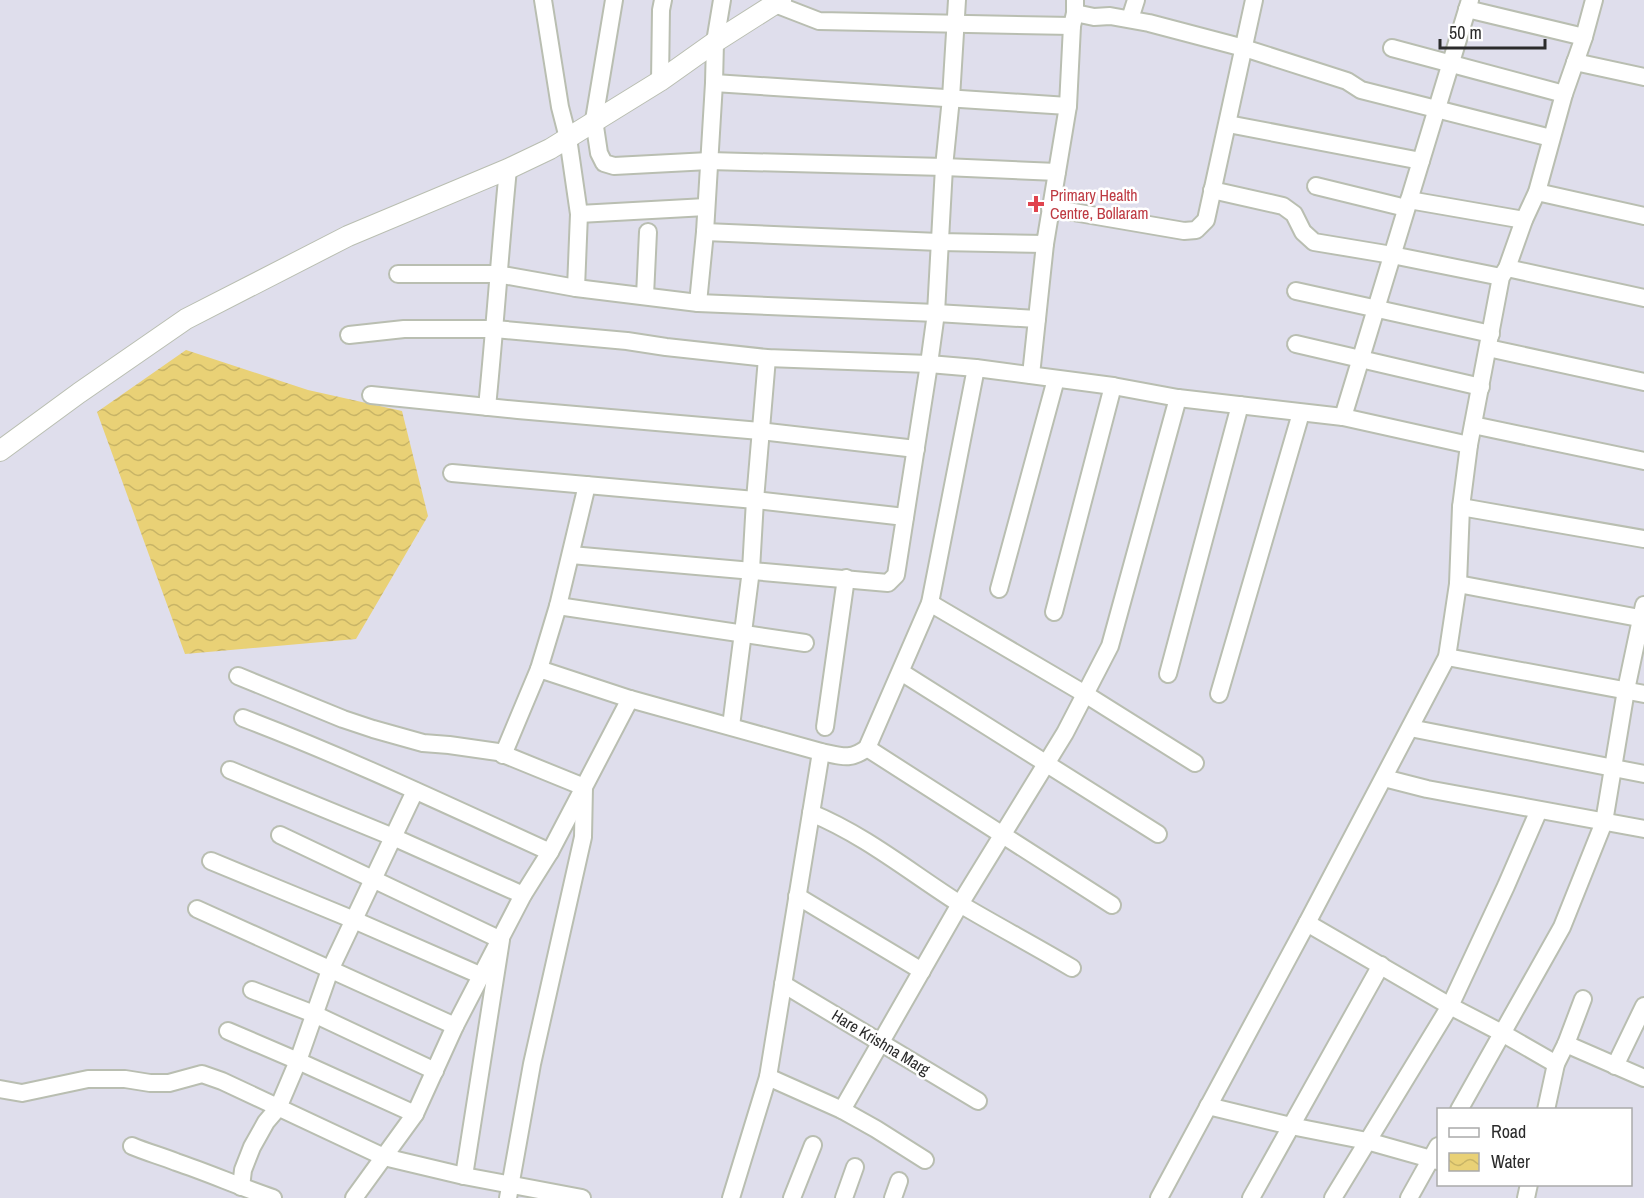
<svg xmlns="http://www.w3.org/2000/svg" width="1644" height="1198" font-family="'Archivo Narrow',sans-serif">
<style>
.water{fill:url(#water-waves)}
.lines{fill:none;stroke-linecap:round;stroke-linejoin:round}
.minor-casing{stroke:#b9beb1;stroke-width:20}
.tertiary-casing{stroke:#b9beb1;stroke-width:22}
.minor{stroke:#fff;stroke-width:16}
.tertiary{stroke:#fff;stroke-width:20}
.health-dot{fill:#e0444e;stroke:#fff;stroke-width:2}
.labels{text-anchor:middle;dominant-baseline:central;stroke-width:5;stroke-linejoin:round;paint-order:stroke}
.health-label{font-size:16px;fill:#be3a42;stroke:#fff;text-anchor:start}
.street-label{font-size:16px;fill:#2b2b2b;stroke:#fff}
</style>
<defs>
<pattern id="water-waves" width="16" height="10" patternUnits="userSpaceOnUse" patternTransform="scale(1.5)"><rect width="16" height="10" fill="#e9d176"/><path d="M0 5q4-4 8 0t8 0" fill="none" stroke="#c8b466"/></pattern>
</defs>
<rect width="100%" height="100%" fill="#dfdeec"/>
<!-- water -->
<path class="water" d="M186 350 308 390 402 411 428 516 356 639 185 654 97 412Z"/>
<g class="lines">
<defs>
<g id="minor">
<path d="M543 0 560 107 568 138 579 214 576 288"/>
<path d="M614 0 594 120 599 153 604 163 614 166 709 161 944 167 1057 172"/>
<path d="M776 0 775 4 819 21 1072 26"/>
<path d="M1467 9 1584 37"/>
<path d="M1075 13 1094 17 1110 16 1149 23 1244 48 1347 81 1361 90 1551 138"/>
<path d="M1130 19 1136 0"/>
<path d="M1392 48 1564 94"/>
<path d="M1575 62 1644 77"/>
<path d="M660 81 661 10 663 0"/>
<path d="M714 83 1068 106"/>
<path d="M1228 124 1421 161"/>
<path d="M1316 186 1406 208"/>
<path d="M1212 190 1283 206 1294 214 1303 232 1314 242 1392 255 1501 277"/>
<path d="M1537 192 1644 216"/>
<path d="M1409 200 1524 220"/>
<path d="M1050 208 1184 231 1196 230 1206 220 1254 0"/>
<path d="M579 214 706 207"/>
<path d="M705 232 939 242 1045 244 1068 106 1072 26 1075 13V0"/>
<path d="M1507 268 1644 298"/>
<path d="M398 274H497L576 288 698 303 936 313 1037 319"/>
<path d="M1296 291 1491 334"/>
<path d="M645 296 648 232"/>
<path d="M698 303 705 232 714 83 715 42 722 0"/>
<path d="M349 335 404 329H495L627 341 666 347 767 358 929 364 976 368 1113 386 1178 398 1343 417 1469 445"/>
<path d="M1296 344 1481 387"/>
<path d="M1488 348 1644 382"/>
<path d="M1031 375 1045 244"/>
<path d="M371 395 518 410 760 431 916 449"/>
<path d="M487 407C495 328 500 249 508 169"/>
<path d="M1343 417 1470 0"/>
<path d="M1473 425 1644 461"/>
<path d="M452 473 755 500 905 517"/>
<path d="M1461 507 1644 539"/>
<path d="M571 555 888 583 896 575 929 364 936 313 944 167 951 98 957 0"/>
<path d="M1458 584 1644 619"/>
<path d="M999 589 1056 379"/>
<path d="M930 603 1085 694 1195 763"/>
<path d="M558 606 805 643"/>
<path d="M1054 612 1113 386"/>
<path d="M1447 657 1644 694"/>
<path d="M539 669 558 606 587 485"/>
<path d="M901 672 1158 834"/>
<path d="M1168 674 1240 405"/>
<path d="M238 676 343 719 373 729 423 743 449 745 498 752 584 787 583 837 532 1064 508 1198"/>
<path d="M1219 694 1301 413"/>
<path d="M243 718C348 758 449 806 550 852"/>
<path d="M731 726 751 570 755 500 767 358"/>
<path d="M825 727 846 578"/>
<path d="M1410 728 1644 774"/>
<path d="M867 748 1112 905"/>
<path d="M503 755 539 669 630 699 821 752C841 756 850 761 867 748L930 603 976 368"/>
<path d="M230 770 393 837 523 895"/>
<path d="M1384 778 1427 789 1644 829"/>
<path d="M811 813C865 835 911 873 960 904 997 926 1035 946 1072 968"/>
<path d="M280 835 501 940 464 1176"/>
<path d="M211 861 354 920 482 976"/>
<path d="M797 896 922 971"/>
<path d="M197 909 455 1026"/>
<path d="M1307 923 1450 1006 1502 1033 1556 1064"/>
<path d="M783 984 978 1101"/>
<path d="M252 990 314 1014 435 1071"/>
<path d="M228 1031 298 1061 415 1114"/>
<path d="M1566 1044 1644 1078"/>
<path d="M1615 1066 1644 1006"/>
<path d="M768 1077 842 1110 876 1129 925 1160"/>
<path d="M0 1089 22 1093 88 1079H125L150 1083H169L202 1074 222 1081 384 1157 464 1176 582 1198"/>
<path d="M1208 1106 1291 1126 1367 1141 1438 1161"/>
<path d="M842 1110 960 904 1065 733 1110 646 1178 398"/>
<path d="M1459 1110 1562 927 1604 822 1626 690 1644 605"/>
<path d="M1546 1110 1556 1064 1566 1044 1583 999"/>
<path d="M132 1146C146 1152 161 1156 176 1162 209 1173 240 1187 273 1198"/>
<path d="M241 1187 243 1170 252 1147 266 1122 278 1108 298 1061 330 970 415 791"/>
<path d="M354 1198 415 1114 455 1026 523 895 550 852 630 699"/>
<path d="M731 1198 768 1077 821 752"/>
<path d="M792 1198 813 1145"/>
<path d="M844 1198 855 1167"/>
<path d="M893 1198 899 1181"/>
<path d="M1159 1198 1307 923 1447 657 1458 584 1461 507 1469 445 1501 277 1507 268 1524 220 1537 192 1564 94 1584 37 1594 0"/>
<path d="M1251 1198 1381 965"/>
<path d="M1333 1198 1450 1006 1506 886 1539 810"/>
<path d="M1409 1198 1438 1146"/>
<path d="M1526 1198 1529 1184"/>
</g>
<path id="tertiary" d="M0 451 79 393 186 319 348 236 508 169 550 149 660 81 715 42 781 0"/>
</defs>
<!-- minor casing -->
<use href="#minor" class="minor-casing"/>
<!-- tertiary casing -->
<use href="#tertiary" class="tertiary-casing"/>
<!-- minor -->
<use href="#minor" class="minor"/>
<!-- tertiary -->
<use href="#tertiary" class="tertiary"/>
</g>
<!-- markers -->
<path class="health-dot" d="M1033 195h6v6h6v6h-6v6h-6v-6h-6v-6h6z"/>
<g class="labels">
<!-- health labels -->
<g class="health-label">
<text x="1050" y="195">Primary Health<tspan x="1050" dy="18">Centre, Bollaram</tspan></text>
</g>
<!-- street labels -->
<g class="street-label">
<text transform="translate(881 1042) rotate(31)">Hare Krishna Marg</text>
</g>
</g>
<!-- legend -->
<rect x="1437" y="1108" width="195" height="78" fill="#ffffff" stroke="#aaaaaa" stroke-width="1.5"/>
<rect x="1449" y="1128" width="30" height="9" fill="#ffffff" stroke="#aaaaaa" stroke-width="1.5"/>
<text x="1491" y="1138" font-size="18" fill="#2b2b2b">Road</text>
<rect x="1449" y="1153" width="30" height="18" fill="url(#water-waves)" stroke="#aaaaaa" stroke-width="1.5"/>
<text x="1491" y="1168" font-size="18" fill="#2b2b2b">Water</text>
<!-- scale -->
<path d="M1440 39v9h105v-9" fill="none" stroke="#2b2b2b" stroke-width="3"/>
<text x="1449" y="39" font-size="18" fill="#2b2b2b" stroke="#ffffff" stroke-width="4.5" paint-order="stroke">50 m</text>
</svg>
